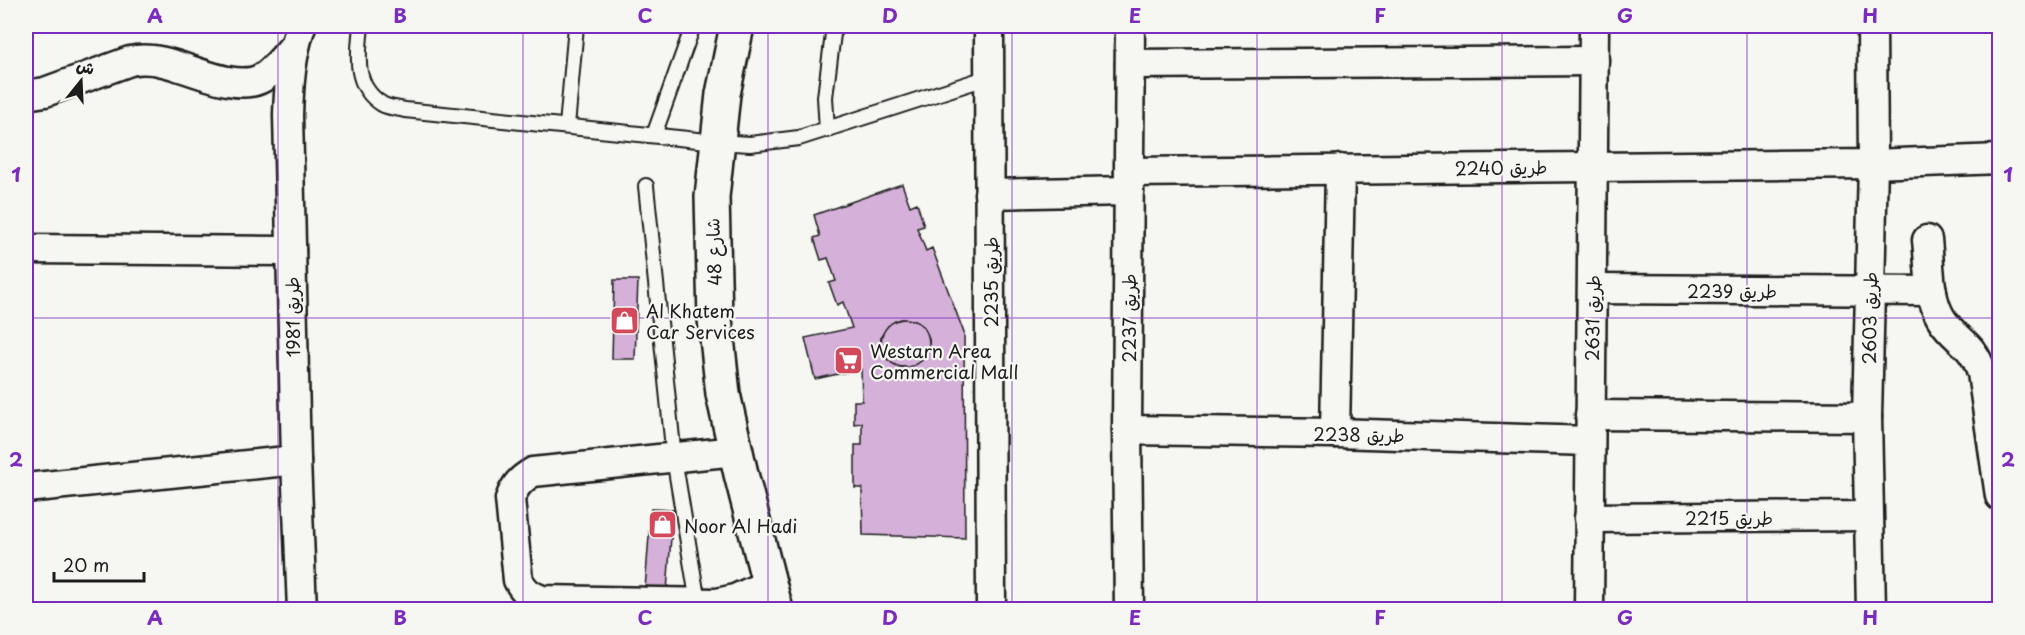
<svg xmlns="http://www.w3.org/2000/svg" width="2025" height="635" font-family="'Playpen Sans','Playpen Sans Arabic',sans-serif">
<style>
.building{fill:#d5b0d9;stroke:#1c1c1c;stroke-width:1.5;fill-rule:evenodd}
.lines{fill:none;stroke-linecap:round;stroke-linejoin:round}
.lane-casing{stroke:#1c1c1c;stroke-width:18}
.street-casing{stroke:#1c1c1c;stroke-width:33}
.secondary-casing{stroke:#1c1c1c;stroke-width:38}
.path{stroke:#1c1c1c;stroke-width:4;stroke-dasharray:4.5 4.5;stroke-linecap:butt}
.lane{stroke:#f6f6f2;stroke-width:14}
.street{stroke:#f6f6f2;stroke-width:28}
.secondary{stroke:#f6f6f2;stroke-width:33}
.grid{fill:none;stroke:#7b2cbf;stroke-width:1.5;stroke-opacity:0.55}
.labels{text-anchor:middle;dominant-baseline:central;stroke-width:4.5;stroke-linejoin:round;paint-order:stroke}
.street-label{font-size:18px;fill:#1c1c1c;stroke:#f6f6f2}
.poi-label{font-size:18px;fill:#1c1c1c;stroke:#f6f6f2;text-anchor:start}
.neatline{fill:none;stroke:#7b2cbf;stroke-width:2}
.grid-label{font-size:20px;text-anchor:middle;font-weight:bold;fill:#7b2cbf}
</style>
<rect width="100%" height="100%" fill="#f6f6f2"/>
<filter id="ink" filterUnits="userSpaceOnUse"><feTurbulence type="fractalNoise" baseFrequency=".0167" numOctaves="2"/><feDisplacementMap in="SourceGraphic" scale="12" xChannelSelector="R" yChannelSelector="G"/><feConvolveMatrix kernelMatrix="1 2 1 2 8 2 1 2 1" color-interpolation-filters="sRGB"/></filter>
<g filter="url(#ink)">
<!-- building -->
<g class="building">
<path d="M902 184 910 206 917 203 924 226 917 228 926 251 932 248 964 333 965 538 863 535 862 488H855V445H862V423L854 424V401H862L861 369 815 379 805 338 852 328 843 302 837 305 829 283 836 281 828 258 821 260 814 238 820 236 814 215ZM901 319 916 321 923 326 929 340V348L921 361 907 367H900L887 359 881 346V338L888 326Z"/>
<path d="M614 280H638L635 359H612Z"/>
<circle cx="905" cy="343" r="24"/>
<path d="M651 509 673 510 667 591 645 589Z"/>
</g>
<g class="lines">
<defs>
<g id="lane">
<path d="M361 26C358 55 353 86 382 104 388 108 398 108 405 110L717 142 750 144 799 138 989 77"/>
<path d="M567 126 576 26"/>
<path d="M827 130 825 97 834 26"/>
<path d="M654 135 693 26"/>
<path d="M646 186 674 458 698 603"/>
</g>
<g id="street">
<path d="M301 26C291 55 289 84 288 115L296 460 302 610"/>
<path d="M989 26 991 610"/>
<path d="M1130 64 1594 61"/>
<path d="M26 95 45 92 130 61C138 59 145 59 153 60 183 63 235 94 262 78 274 71 285 56 295 45"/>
<path d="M1129 172 1873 164 2000 159"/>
<path d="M989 194 1129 191"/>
<path d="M1927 240C1930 265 1928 297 1941 318 1956 342 1973 342 1982 373L2000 496"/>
<path d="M26 249 291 251"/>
<path d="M1593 289 1932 291"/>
<path d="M1590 415 1867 417"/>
<path d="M1127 430 1335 433 1590 441"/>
<path d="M1335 433 1340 169"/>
<path d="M736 451 533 472C521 479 515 485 510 499L518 580C524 591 530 596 542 600L717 603 735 599 768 584"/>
<path d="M26 488 296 460"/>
<path d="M1589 518 1868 516"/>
<path d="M1129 610 1127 430 1130 26"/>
<path d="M1589 610 1594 26"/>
<path d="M1871 610 1867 417 1873 164 1872 26"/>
</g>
<path id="secondary" d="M737 26 723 94 712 197 715 319 723 394 741 474 776 610"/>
</defs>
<!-- lane casing -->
<use href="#lane" class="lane-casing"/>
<!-- street casing -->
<use href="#street" class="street-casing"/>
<!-- secondary casing -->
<use href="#secondary" class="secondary-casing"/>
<!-- path -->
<path class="path" d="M774 26 811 34"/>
<!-- lane -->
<use href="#lane" class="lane"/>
<!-- street -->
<use href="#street" class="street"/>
<!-- secondary -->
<use href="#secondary" class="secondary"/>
</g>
</g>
<!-- grid -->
<path class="grid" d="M278 26V610M523 26V610M768 26V610M1012 26V610M1257 26V610M1502 26V610M1747 26V610M26 318H2000"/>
<!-- icons -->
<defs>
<symbol id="shop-square" viewBox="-11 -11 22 22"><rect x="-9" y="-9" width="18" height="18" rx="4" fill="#d1495b" stroke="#f6f6f2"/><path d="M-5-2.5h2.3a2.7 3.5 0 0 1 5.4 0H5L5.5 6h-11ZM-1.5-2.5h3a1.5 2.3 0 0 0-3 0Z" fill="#fff"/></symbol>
<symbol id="supermarket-square" viewBox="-11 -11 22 22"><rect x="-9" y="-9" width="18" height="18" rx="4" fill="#d1495b" stroke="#f6f6f2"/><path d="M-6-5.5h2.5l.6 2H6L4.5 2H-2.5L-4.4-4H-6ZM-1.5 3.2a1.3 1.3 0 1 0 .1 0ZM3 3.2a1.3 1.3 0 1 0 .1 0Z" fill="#fff"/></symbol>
</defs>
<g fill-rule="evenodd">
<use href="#shop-square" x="608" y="304" width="33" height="33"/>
<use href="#supermarket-square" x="832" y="344" width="33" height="33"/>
<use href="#shop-square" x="646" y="508" width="33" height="33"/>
</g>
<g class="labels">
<!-- street labels -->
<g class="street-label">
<text transform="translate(1501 167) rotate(-1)">طريق 2240</text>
<text transform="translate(713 252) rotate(-92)">شارع 48</text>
<text transform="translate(990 282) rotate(-90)">طريق 2235</text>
<text x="1732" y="290">طريق 2239</text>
<text transform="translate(292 317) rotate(-91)">طريق 1981</text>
<text transform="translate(1128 318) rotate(-90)">طريق 2237</text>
<text transform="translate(1592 318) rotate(-89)">طريق 2631</text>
<text transform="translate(1869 318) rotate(-89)">طريق 2603</text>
<text transform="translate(1359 434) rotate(1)">طريق 2238</text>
<text x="1729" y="517">طريق 2215</text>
</g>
<!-- poi labels -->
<g class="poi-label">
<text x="646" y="310">Al Khatem<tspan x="646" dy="21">Car Services</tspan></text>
<text x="870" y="350">Westarn Area<tspan x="870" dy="21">Commercial Mall</tspan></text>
<text x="684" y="525">Noor Al Hadi</text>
</g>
</g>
<!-- margin -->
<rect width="2025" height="635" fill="none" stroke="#f6f6f2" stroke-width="66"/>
<!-- north arrow -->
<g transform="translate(81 81) rotate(18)" stroke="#f6f6f2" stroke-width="4.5" paint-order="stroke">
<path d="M0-4.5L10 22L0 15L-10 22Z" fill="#1c1c1c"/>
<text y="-9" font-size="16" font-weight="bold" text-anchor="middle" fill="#1c1c1c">ش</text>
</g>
<!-- scale -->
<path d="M54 572v9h90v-9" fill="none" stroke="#1c1c1c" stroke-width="3"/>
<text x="63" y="572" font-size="18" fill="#1c1c1c" stroke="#f6f6f2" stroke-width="4.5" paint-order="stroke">20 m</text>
<rect x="33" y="33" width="1959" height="569" class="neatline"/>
<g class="grid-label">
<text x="155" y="23">A</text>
<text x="400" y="23">B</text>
<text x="645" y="23">C</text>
<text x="890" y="23">D</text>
<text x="1135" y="23">E</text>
<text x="1380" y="23">F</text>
<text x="1625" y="23">G</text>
<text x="1870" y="23">H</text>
<text x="16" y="182">1</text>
<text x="2008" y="182">1</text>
<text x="16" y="467">2</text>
<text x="2008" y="467">2</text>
<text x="155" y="625">A</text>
<text x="400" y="625">B</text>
<text x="645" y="625">C</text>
<text x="890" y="625">D</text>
<text x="1135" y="625">E</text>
<text x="1380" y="625">F</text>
<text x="1625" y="625">G</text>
<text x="1870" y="625">H</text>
</g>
</svg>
